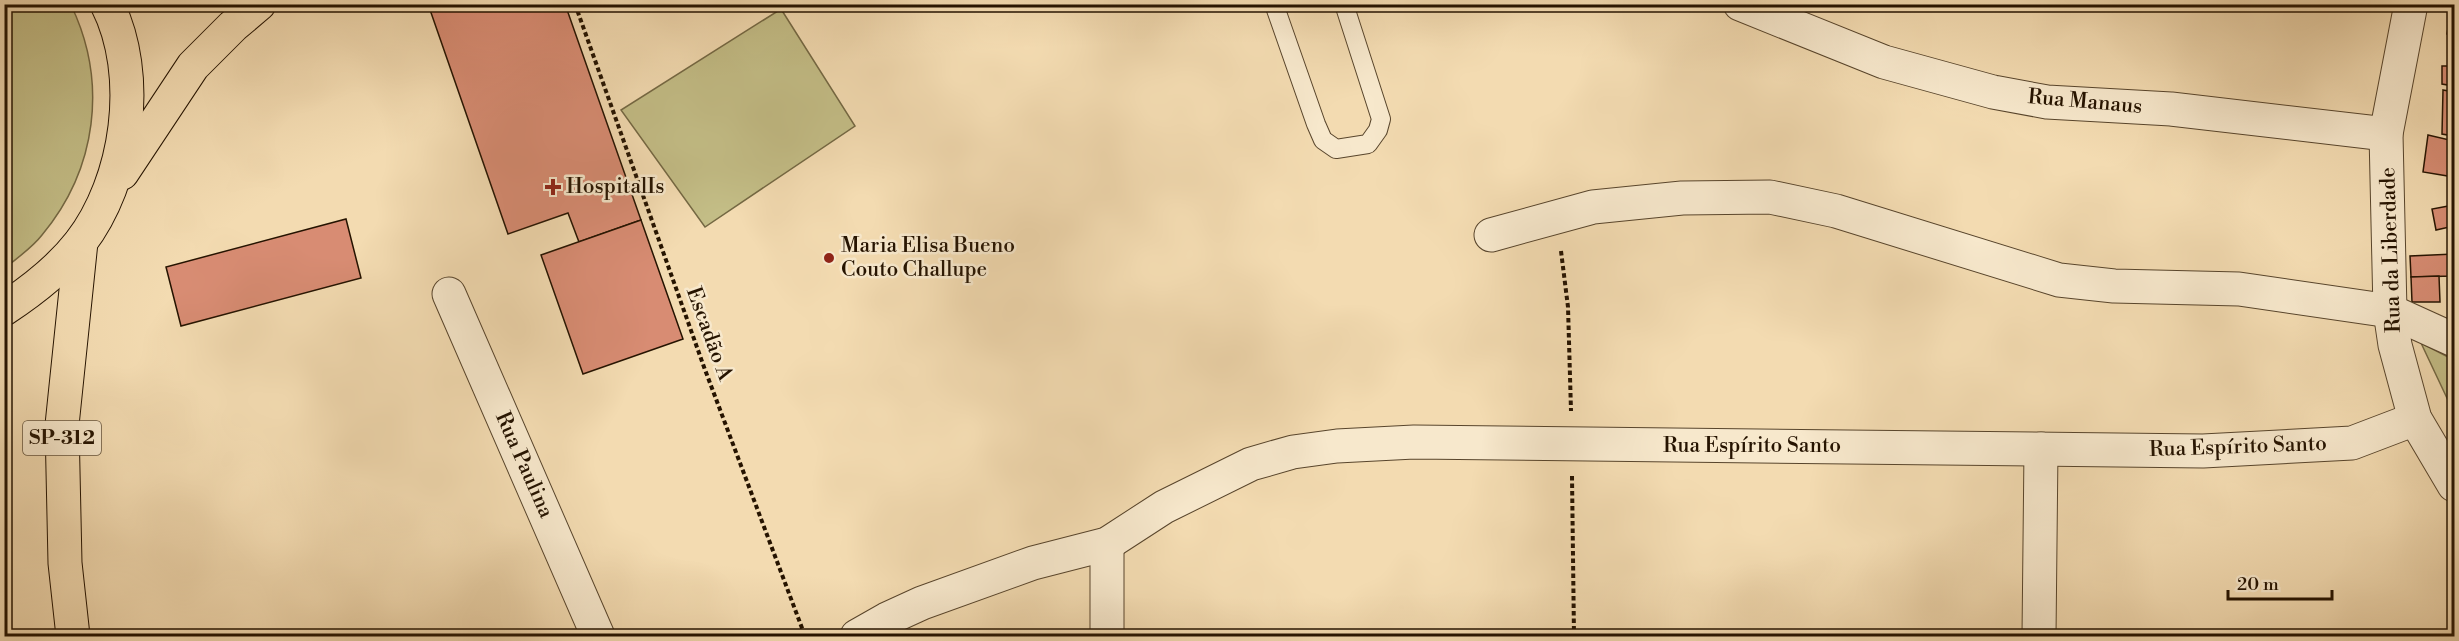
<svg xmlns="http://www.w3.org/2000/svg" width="2459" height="641" font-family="'Libre Bodoni',serif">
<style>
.green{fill:#c3bd86;stroke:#746843;stroke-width:1.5}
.building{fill:#d88c73;stroke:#251300;stroke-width:1.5}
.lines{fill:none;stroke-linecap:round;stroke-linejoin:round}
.service-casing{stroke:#58452c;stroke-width:20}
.minor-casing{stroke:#58452c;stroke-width:35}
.primary-casing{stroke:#251300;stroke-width:35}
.path{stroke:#251300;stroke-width:4;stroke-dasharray:4.5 3;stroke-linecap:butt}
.service{stroke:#f7e8cc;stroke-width:18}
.minor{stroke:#f7e8cc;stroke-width:33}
.primary{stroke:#f3dbb1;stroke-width:33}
.poi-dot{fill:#8f2418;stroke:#f7e8cc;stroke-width:2}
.labels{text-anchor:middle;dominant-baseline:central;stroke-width:5;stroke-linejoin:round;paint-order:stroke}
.shield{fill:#f7e8cc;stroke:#64533d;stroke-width:1.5}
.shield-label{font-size:20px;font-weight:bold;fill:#251300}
.street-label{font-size:21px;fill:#251300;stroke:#f7e8cc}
.poi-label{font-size:21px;fill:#251300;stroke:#f7e8cc;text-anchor:start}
</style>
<rect width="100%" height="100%" fill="#f3dbb1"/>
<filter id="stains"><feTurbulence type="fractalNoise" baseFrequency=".00333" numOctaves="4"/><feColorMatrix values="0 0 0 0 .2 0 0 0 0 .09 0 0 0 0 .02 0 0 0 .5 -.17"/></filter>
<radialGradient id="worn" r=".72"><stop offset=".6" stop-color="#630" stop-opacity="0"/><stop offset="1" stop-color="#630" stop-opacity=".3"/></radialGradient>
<!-- green -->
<g class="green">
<path d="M5 4 71 5C108 82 97 169 42 235 32 248 17 258 5 268Z"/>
<path d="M781 9 855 126 705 227 621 110Z"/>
<path d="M2421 343 2454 360V413Z"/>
</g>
<!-- building -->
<g class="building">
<path d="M428 4H565L641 220 579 242 568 213 508 234Z"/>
<path d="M2452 4H2454V36L2447 34Z"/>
<path d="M2454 47V86L2442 84V66H2454Z"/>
<path d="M2443 90 2454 92V136L2442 134Z"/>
<path d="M2428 135 2454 141V177L2423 172Z"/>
<path d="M2454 205V226L2436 230 2432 209Z"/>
<path d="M346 219 361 278 181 326 166 267Z"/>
<path d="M641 220 683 339 583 374 541 255Z"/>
<path d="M2454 254V276L2411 277 2410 256Z"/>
<path d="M2439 276 2440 302H2412L2411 277Z"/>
</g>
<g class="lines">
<defs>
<path id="service" d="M1274 4 1316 124 1323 140 1336 149 1368 144 1378 130 1381 119 1344 4"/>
<g id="minor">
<path d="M1740 4 1884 62 1993 92 2047 102 2171 109 2386 134"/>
<path d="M2411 4 2386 134 2390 311 2395 345 2415 419 2454 485"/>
<path d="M1491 235 1593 207 1682 198 1770 197 1836 211 2059 280 2114 286 2239 289 2390 311 2454 340"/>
<path d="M449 294 598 636"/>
<path d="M857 636 887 619 922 603 1033 563 1107 544 1164 507 1251 464 1293 452 1337 446 1414 442 2203 451 2352 443 2415 419"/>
<path d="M1107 636V544"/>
<path d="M2039 636 2041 449"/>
</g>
<g id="primary">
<path d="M122 173 193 66 233 26 259 4"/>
<path d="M4 309C33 290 59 270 80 243 128 181 143 75 107 4"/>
<path d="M73 636 65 563 62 425 81 242"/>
</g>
</defs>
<!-- service casing -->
<use href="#service" class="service-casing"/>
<!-- minor casing -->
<use href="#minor" class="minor-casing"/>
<!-- primary casing -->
<use href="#primary" class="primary-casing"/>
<!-- path -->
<g class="path">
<path d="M575 4 704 367 805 636"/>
<path d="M1561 251 1568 307 1571 411"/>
<path d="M1572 476 1574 636"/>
</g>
<!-- service -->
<use href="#service" class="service"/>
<!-- minor -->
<use href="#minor" class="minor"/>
<!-- primary -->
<use href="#primary" class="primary"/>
</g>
<!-- markers -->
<g class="poi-dot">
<path d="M550 178h6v6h6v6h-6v6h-6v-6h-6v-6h6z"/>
<circle cx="829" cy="258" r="6"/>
</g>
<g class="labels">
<!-- shield labels -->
<rect class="shield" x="23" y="421" width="78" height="34" rx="4.5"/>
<g class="shield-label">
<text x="62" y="438">SP-312</text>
</g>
<!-- street labels -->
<g class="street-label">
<text transform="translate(2085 102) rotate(5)">Rua Manaus</text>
<text transform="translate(2391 250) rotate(-92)">Rua da Liberdade</text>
<text transform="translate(709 334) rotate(70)">Escadão A</text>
<text x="1752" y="446">Rua Espírito Santo</text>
<text transform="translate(2238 447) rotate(-2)">Rua Espírito Santo</text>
<text transform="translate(524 465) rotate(66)">Rua Paulina</text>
</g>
<!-- poi labels -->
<g class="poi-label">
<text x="566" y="187">HospitalIs</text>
<text x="841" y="246">Maria Elisa Bueno<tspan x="841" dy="24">Couto Challupe</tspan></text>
</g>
</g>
<!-- margin -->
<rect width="2459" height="641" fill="none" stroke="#f3dbb1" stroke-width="24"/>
<rect x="6" y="6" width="2447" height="629" fill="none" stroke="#251300" stroke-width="3"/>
<rect x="12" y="12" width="2435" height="617" fill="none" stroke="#251300" stroke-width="1.5"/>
<!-- scale -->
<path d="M2228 590v9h104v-9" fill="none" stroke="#251300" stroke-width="3"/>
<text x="2237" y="590" font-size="18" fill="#251300" stroke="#f7e8cc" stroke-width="4.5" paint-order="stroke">20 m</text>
<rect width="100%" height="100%" filter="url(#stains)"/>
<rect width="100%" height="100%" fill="url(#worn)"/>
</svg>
